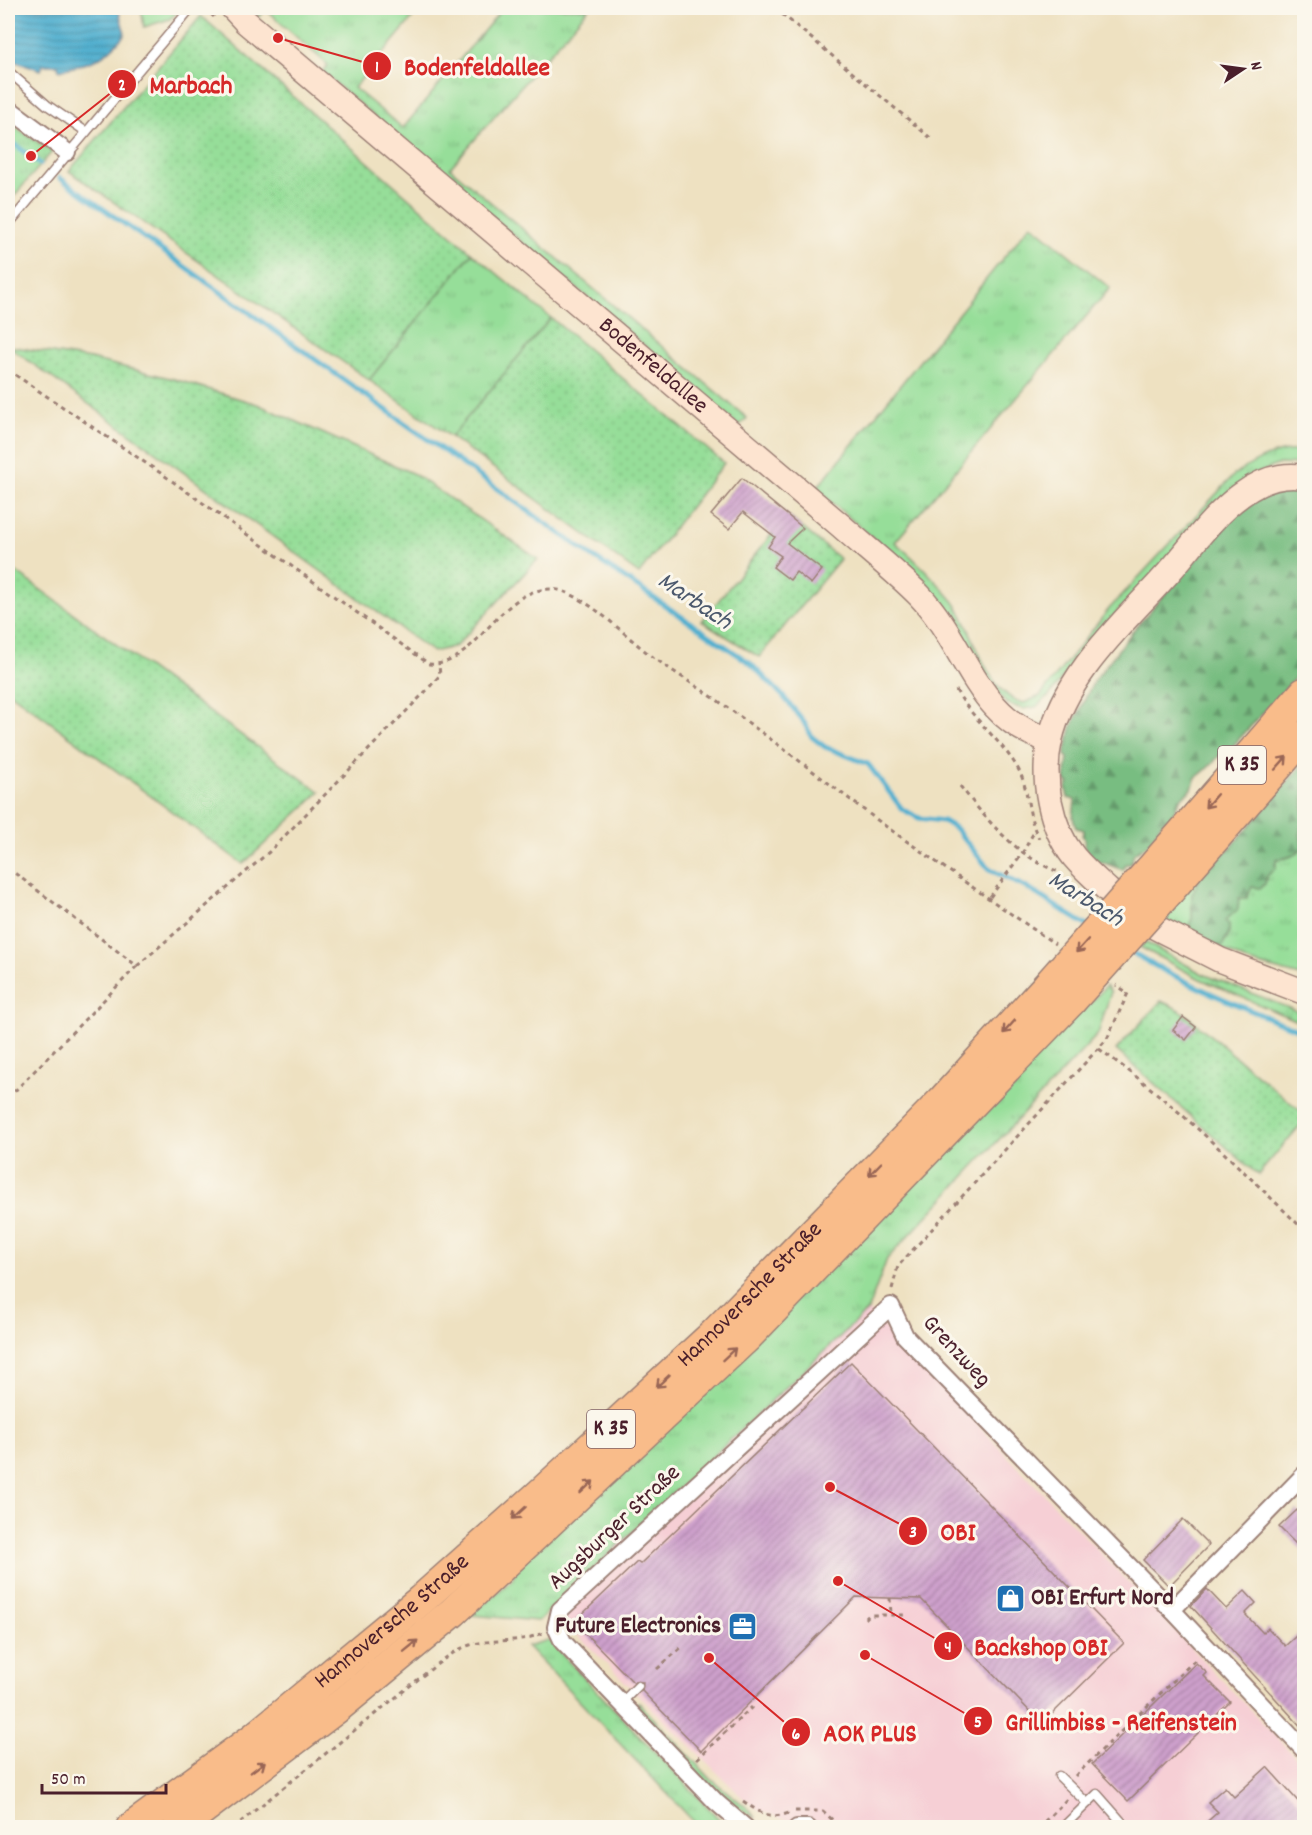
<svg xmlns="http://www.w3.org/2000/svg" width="1312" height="1835" font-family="Dekko,sans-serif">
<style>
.built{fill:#f6cfd5}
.grass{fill:url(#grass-tufts);stroke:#707e62;stroke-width:1.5}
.forest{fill:url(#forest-firs);stroke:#616e56;stroke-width:1.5}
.park{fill:url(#park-dots);stroke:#707e62;stroke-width:1.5}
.water{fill:url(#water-rules);stroke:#4d677d;stroke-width:1.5}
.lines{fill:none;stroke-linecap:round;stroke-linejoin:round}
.stream{stroke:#50afcf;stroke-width:5}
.building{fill:url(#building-hatch)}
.lane-casing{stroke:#9c8076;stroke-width:11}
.street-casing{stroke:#9c8076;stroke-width:20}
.secondary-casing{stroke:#9c8076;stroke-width:27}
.highway-casing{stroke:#9c8076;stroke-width:33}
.path{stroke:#9c8076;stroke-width:3;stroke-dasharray:4.5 4.5;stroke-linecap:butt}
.lane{stroke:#fff;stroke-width:8}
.street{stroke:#fff;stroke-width:16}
.secondary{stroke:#fde4d0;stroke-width:24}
.highway{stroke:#f9bc8a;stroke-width:30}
.highway-bridge-casing{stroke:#9c8076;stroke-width:33;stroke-linecap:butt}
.highway-bridge{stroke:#f9bc8a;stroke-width:30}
.oneway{stroke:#996656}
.labels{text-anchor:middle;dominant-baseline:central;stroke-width:6;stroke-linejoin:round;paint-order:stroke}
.shield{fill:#fbf7ec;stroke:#7f6065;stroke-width:1.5}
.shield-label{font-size:22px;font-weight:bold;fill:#4a1f2b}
.street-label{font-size:24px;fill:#4a1f2b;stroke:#fbf7ec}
.poi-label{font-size:24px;font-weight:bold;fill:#4a1f2b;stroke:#fbf7ec;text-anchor:start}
.water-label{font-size:26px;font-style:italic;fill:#4c596d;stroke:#fbf7ec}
.leader{fill:none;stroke:#d62828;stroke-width:2}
.callout-dot{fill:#d62828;stroke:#fbf7ec;stroke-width:2}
.mark-label{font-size:18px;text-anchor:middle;font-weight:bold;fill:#fff}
.callout-label{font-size:26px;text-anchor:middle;font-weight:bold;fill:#d62828;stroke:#fbf7ec;stroke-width:6;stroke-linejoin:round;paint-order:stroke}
</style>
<defs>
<pattern id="grass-tufts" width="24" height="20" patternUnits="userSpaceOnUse" patternTransform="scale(1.5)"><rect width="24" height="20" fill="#96de99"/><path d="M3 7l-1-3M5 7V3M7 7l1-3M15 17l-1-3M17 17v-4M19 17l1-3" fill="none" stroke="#83be84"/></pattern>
<pattern id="forest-firs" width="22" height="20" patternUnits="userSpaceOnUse" patternTransform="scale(1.5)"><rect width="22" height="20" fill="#78bd81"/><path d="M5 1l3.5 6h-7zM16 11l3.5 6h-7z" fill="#64996a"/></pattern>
<pattern id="park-dots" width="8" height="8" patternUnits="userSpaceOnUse" patternTransform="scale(1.5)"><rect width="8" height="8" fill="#96de99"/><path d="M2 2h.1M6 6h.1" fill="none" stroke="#83be84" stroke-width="1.8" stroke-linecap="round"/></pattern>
<pattern id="water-rules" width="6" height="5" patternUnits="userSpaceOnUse" patternTransform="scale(1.5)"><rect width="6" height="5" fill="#50afcf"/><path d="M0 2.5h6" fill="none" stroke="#448ea8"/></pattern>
<pattern id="building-hatch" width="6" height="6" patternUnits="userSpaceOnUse" patternTransform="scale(1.5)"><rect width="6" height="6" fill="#cea0cc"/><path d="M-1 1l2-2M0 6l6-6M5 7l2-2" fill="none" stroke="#a982a6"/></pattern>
</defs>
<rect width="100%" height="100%" fill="#fbf7ec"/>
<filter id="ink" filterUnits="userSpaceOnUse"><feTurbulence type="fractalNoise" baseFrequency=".0167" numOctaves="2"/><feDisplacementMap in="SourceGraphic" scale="12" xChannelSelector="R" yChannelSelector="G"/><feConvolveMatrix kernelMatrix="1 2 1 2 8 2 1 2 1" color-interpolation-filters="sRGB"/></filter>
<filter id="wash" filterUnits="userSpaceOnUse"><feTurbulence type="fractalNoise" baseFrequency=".008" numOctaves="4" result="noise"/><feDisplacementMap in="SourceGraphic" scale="24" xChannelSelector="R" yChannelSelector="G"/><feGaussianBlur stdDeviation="1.35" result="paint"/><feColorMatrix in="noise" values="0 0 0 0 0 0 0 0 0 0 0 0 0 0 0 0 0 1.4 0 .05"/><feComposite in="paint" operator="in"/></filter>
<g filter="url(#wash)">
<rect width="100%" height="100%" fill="#eee1c1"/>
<!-- built -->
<path class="built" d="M868 1310 1304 1766V1827H805L761 1811 745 1800 551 1609Z"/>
<!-- grass -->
<g class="grass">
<path d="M141 8H181L170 19 144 27Z"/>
<path d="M251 8H421L354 88 403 128 503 8H589L450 168 747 418 739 426 322 72 328 65 266 10 259 17Z"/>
<path d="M8 122 52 152 8 203Z"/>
<path d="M1031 224 1110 288 895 542C916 560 936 580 954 602 975 630 985 695 1024 703L1040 696 1109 609 1234 475C1253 462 1280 446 1304 452V465L1279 464 1249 477 1092 638 1049 696 1036 707 1023 709 1006 703 989 682 964 635 918 577 816 489Z"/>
<path d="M472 253 551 318 451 437 369 380Z"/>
<path d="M1304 763V977L1248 962 1164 920 1192 881 1232 846Z"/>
<path d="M1145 942 1203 974 1304 1014V1024L1200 979 1140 947Z"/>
<path d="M1106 986 1111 992 1098 1034 887 1259 868 1310 538 1621 471 1615 513 1579 516 1567 1080 1007 1084 1010Z"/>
<path d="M548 1640 720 1820 728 1827H699L527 1646Z"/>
<path d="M638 1702 711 1779 750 1810 756 1818C713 1797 669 1740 635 1705Z"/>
</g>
<!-- forest -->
<g class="forest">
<path d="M1291 487 1304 488V668L1230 749C1217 753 1210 770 1196 777L1192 789 1180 799 1171 818 1161 824 1149 844 1134 853 1131 864H1126L1123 870 1102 862 1095 863 1084 846 1085 840 1082 835 1084 830 1076 828 1073 818 1075 800 1068 798 1066 788 1069 783 1065 781 1068 758 1065 755 1071 728 1094 681 1136 627 1236 514 1270 492Z"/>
<path d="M1304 763V828H1301L1300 834 1303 846C1297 856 1288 859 1276 859V868L1267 876 1265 884 1260 888 1252 887 1247 898H1239L1238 909 1225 921 1229 924V934L1222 946 1216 945 1186 931 1192 919V894L1202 873 1232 846Z"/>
</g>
<!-- park -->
<g class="park">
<path d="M201 16 472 253 369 380 69 171Z"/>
<path d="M551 318 724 463 639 574 451 437Z"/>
<path d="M8 346 90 359 174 379 257 404 414 474 538 559 456 646 433 652Z"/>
<path d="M787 515 840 559 759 657 702 621Z"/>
<path d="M8 566 320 792 243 864 8 691Z"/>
<path d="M1161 1001 1180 1010 1304 1114V1121L1258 1175 1116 1050Z"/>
</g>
<!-- water -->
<path class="water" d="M8 8H118L125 34C104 60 90 64 59 70L58 65H43L41 70 8 59Z"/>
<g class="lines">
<!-- stream -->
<g class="stream">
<path d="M8 139 40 164"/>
<path d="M60 178 586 552 750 663 782 695 802 719 812 737 825 747 868 764 902 809 919 818 943 821 955 828 989 869 1027 888 1089 927"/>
<path d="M1128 950C1183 984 1244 1008 1304 1032"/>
</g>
</g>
<g id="blocks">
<!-- building -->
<g class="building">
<path d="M742 478 803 528 787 543 822 570 811 584 796 572 790 580 773 567 781 556 768 547 775 537 743 512 729 529 711 515Z"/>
<path d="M1183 1017 1196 1027 1186 1040 1173 1030Z"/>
<path d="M851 1362 1124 1643 1042 1724 921 1599 856 1597 701 1751 642 1691 643 1682H633L574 1622 637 1562 640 1564Z"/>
<path d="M1297 1510 1305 1519V1553L1279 1527Z"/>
<path d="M1183 1519 1209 1545 1169 1586 1143 1560Z"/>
<path d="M1207 1589 1226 1609 1245 1591 1256 1603 1245 1614 1263 1633 1268 1628 1285 1646 1305 1628V1731L1191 1606Z"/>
<path d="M1196 1663 1207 1673 1204 1676 1230 1702 1128 1801 1092 1764Z"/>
<path d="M1267 1767 1305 1809V1827H1201L1218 1812 1208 1802 1225 1787 1234 1797Z"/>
</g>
</g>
</g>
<g filter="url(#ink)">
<use href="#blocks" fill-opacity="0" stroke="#9c8076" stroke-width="1.5"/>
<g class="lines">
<defs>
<g id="lane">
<path d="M8 71 47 105 85 131"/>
<path d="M8 225 191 8"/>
<path d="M622 1702 638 1686"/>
<path d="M1059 1776 1087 1803"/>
<path d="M1062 1828 1097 1794 1127 1828"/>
</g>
<g id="street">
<path d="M8 108 67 152"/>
<path d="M1172 1610 1304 1475"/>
<path d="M746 1828 716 1802 563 1642 556 1627 560 1610 891 1306 905 1336 1172 1610 1304 1750"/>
<path d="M797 1828H808"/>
</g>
<g id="secondary">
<path id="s1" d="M233 8 246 22 840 525C866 548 894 570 919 595 967 645 976 721 1050 740"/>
<path d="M1110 892C1098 881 1085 870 1074 857 1050 827 1041 778 1050 740 1066 672 1125 622 1170 571 1192 546 1213 515 1241 495 1260 481 1281 473 1304 477"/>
<path d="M1157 928 1220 960 1304 992"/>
</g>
<g id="highway">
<path d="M1149 871 1304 693"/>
<path d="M1170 890 1304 736"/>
<path id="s2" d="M131 1828 254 1738 421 1600 540 1494 714 1334 943 1100 1049 984"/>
<path d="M178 1828 338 1707 453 1612 746 1338 1071 1001"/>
</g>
</defs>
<!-- lane casing -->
<use href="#lane" class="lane-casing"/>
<!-- street casing -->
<use href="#street" class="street-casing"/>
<!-- secondary casing -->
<use href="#secondary" class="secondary-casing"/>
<!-- highway casing -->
<use href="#highway" class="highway-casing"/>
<!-- path -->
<g class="path">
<path d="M205 8 214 17"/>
<path d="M775 8 933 140"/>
<path d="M8 370 165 476 429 664C477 668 498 588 551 589 582 590 625 636 649 654 677 675 707 692 735 713 785 749 834 788 884 825 940 865 998 905 1055 944"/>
<path d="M956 690C972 719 1000 739 1017 767 1030 788 1026 816 1039 838"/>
<path d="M960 786C986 819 1017 857 1059 872"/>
<path d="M8 868 137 966 269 852 427 690 440 675 439 665"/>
<path d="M990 897 1023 852 1034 832"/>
<path d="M1099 1049C1173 1101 1239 1167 1304 1230"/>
<path d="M8 1098 137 966"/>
<path d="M892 1289 898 1266 1107 1039 1128 993 1116 985"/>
<path d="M890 1598 891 1615"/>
<path d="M865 1619 869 1615H905"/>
<path d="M657 1669 683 1646"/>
<path d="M697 1759 752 1707"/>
<path d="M1075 1776 1197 1658"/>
<path d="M743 1801C759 1812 769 1820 789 1813"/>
<path d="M795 1811H823L841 1828"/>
<path d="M233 1828 426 1673C439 1663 454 1650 470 1645 495 1638 517 1644 543 1633"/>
<path d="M1038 1828 1067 1799"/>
</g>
<!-- lane -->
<use href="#lane" class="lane"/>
<!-- street -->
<use href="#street" class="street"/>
<!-- secondary -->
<use href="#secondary" class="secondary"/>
<!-- highway -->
<use href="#highway" class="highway"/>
<defs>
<g id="highway-bridge">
<path d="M1049 984 1149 871"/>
<path d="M1071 1001 1170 890"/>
</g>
</defs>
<!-- highway-bridge casing -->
<use href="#highway-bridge" class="highway-bridge-casing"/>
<!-- highway-bridge -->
<use href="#highway-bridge" class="highway-bridge"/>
</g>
<!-- one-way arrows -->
<defs><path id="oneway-shaft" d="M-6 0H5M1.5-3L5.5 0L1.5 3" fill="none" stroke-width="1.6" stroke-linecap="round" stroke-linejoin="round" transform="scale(1.5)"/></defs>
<g class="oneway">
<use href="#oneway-shaft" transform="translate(1281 763) rotate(-48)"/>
<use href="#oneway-shaft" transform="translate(1211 801) rotate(131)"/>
<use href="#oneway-shaft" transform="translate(1082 946) rotate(132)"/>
<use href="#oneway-shaft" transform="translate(1009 1027) rotate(132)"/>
<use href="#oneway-shaft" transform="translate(875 1169) rotate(134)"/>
<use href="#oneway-shaft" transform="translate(729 1354) rotate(-43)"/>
<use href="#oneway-shaft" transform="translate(663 1381) rotate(137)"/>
<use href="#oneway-shaft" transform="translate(587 1487) rotate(-43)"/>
<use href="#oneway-shaft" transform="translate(519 1513) rotate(138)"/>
<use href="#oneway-shaft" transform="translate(411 1646) rotate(-39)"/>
<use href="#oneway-shaft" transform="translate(258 1767) rotate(-37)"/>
</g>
</g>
<!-- icons -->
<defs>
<symbol id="shop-square" viewBox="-11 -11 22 22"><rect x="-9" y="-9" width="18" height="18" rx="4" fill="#1f6fb2" stroke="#fbf7ec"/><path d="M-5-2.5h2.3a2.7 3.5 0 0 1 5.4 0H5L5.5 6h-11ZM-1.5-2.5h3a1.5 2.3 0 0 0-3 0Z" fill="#fff"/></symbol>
<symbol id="office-square" viewBox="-11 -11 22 22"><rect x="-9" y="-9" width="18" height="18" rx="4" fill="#1f6fb2" stroke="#fbf7ec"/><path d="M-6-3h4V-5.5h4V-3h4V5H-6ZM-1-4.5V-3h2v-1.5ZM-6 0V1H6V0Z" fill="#fff"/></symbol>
</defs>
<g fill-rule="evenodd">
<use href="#shop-square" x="994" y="1582" width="33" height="33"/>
<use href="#office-square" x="726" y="1610" width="33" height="33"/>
</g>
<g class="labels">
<!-- shield labels -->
<g class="shield">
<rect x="1218" y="746" width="48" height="38" rx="4.5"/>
<rect x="587" y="1410" width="48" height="38" rx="4.5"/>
</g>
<g class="shield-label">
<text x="1242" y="765">K 35</text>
<text x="611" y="1429">K 35</text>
</g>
<!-- street labels -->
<g class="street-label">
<text stroke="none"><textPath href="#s1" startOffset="552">Bodenfeldallee</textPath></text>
<text stroke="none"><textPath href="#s2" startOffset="818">Hannoversche Straße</textPath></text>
<text transform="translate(956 1352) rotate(47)">Grenzweg</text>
<text transform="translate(615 1528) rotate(-43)">Augsburger Straße</text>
<text stroke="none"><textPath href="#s2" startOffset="333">Hannoversche Straße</textPath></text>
</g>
<!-- poi labels -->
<g class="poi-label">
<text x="1031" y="1599">OBI Erfurt Nord</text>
<text x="721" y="1627" text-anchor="end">Future Electronics</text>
</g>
<!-- water labels -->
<g class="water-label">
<text transform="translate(694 602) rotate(34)">Marbach</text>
<text transform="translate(1085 900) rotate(32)">Marbach</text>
</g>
</g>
<!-- callouts -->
<path class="leader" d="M278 38L377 66M31 156L122 84M830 1487L913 1531M838 1581L948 1646M865 1655L978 1721M709 1658L796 1732"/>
<g class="callout-dot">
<circle cx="278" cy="38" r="6"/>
<circle cx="31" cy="156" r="6"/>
<circle cx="830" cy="1487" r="6"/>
<circle cx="838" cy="1581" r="6"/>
<circle cx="865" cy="1655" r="6"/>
<circle cx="709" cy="1658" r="6"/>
<circle cx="377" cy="66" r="15"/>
<circle cx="122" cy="84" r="15"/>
<circle cx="913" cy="1531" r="15"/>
<circle cx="948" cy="1646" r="15"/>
<circle cx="978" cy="1721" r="15"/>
<circle cx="796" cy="1732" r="15"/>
</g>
<g class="mark-label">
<text x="377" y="72">1</text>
<text x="122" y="90">2</text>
<text x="913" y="1537">3</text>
<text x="948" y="1652">4</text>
<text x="978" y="1727">5</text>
<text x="796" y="1739">6</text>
</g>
<g class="callout-label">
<text x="477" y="75">Bodenfeldallee</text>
<text x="191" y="93">Marbach</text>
<text x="958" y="1540">OBI</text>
<text x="1041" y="1655">Backshop OBI</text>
<text x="1121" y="1730">Grillimbiss - Reifenstein</text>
<text x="870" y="1741">AOK PLUS</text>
</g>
<!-- margin -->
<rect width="1312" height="1835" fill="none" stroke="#fbf7ec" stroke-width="30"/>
<!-- north arrow -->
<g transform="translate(1243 69) rotate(77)" stroke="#fbf7ec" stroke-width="4.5" paint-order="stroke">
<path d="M0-4.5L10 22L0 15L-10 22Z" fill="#4a1f2b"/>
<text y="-9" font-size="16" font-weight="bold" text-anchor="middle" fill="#4a1f2b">N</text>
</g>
<!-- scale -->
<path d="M42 1784v9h124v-9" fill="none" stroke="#4a1f2b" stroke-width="3"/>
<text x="51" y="1784" font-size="18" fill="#4a1f2b" stroke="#fbf7ec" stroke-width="4.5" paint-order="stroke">50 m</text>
</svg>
